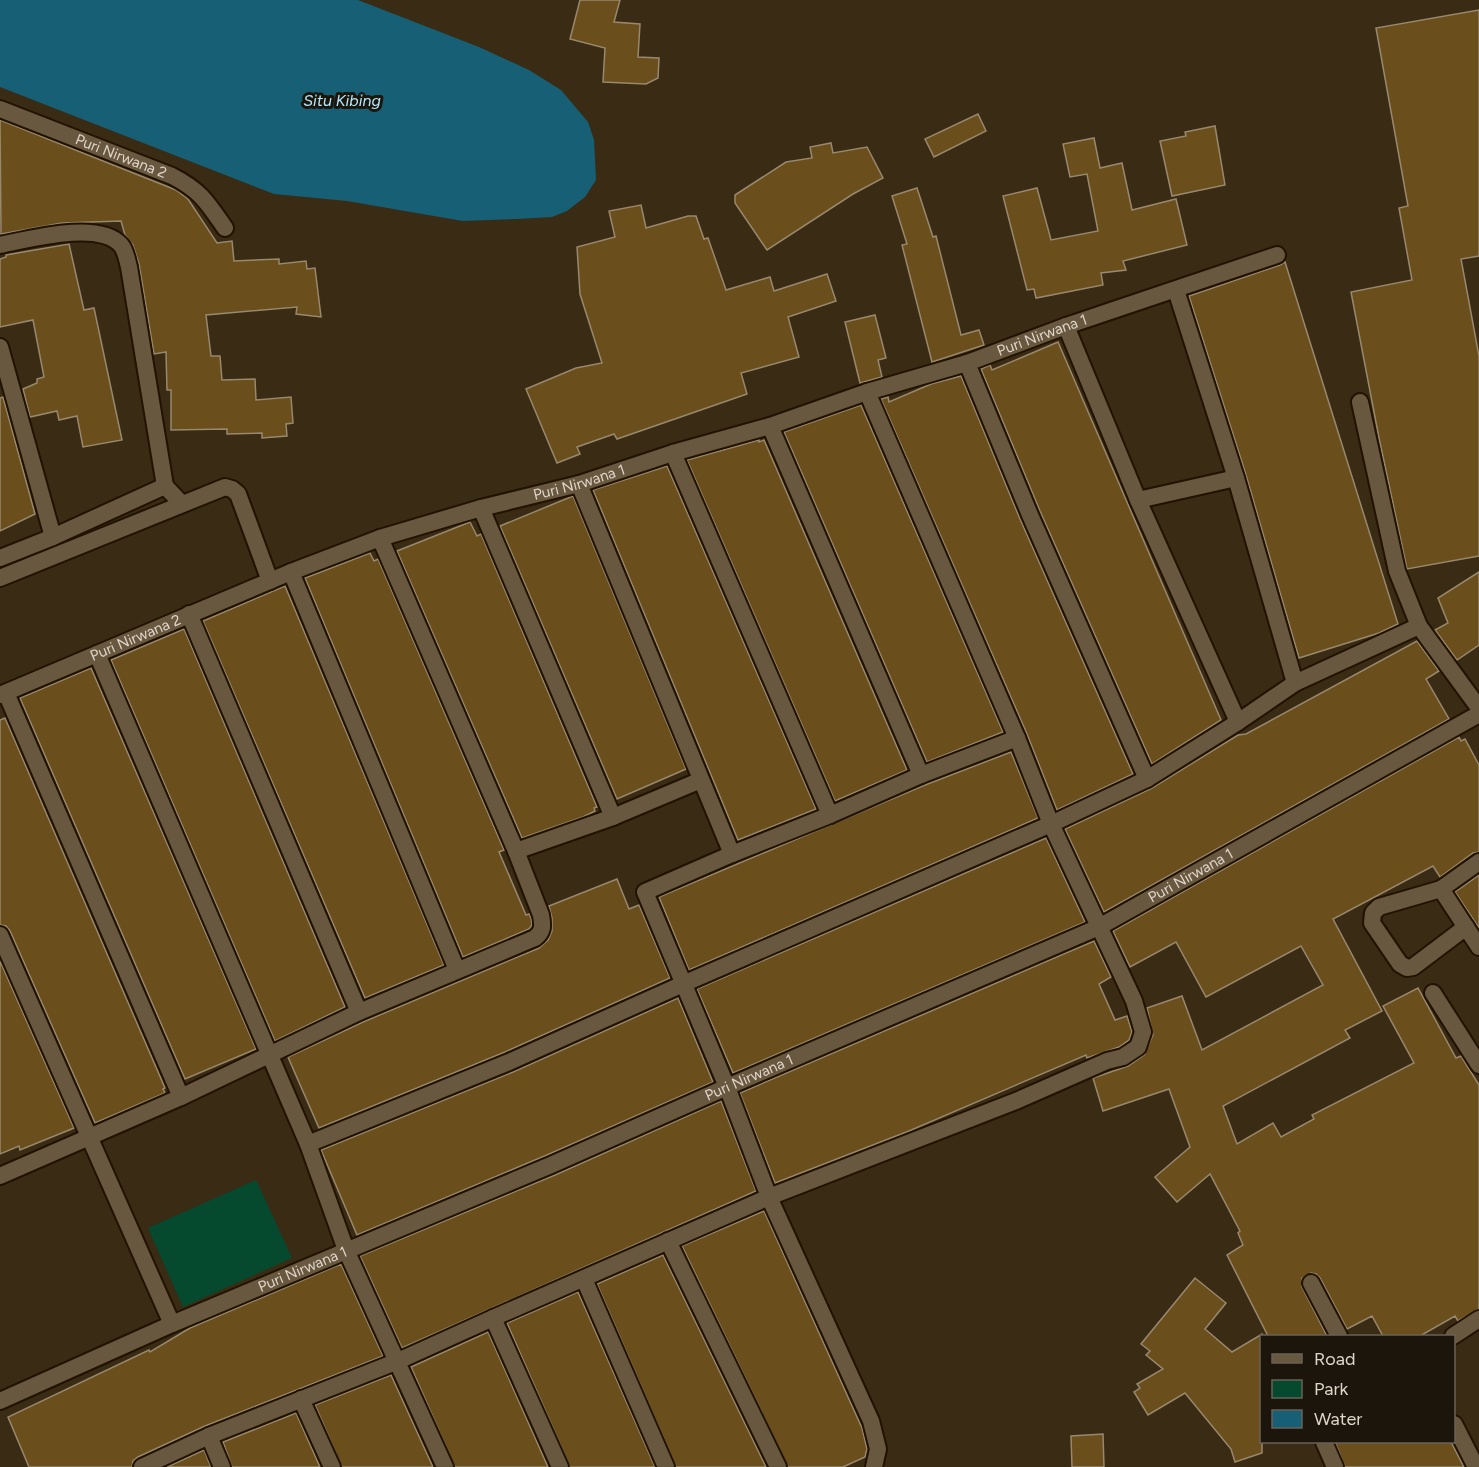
<svg xmlns="http://www.w3.org/2000/svg" width="1479" height="1467" font-family="Figtree,sans-serif">
<style>
.green{fill:#054a2f}
.water{fill:#165f74}
.building{fill:#6a4e1c;stroke:#98886e;stroke-width:1.5}
.lines{fill:none;stroke-linecap:round;stroke-linejoin:round}
.minor-casing{stroke:#211300;stroke-width:20}
.minor{stroke:#695840;stroke-width:16}
.labels{text-anchor:middle;dominant-baseline:central;stroke-width:6;stroke-linejoin:round;paint-order:stroke}
.street-label{font-size:15px;fill:#dfd5c8;stroke:#1c150b}
.water-label{font-size:16px;font-style:italic;fill:#b2e9fe;stroke:#1c150b}
</style>
<rect width="100%" height="100%" fill="#3a2b14"/>
<!-- green -->
<path class="green" d="M256 1180 292 1258 183 1307 148 1228Z"/>
<!-- water -->
<path class="water" d="M0 0H358L479 47 529 70 561 90 588 122 594 140 596 180 585 197 567 211 552 217 517 219 463 221 347 201 274 194 0 87Z"/>
<!-- building -->
<g class="building">
<path d="M580 0H620L614 22 640 24 638 57 659 58 658 78 646 84 603 82 605 48 570 39Z"/>
<path d="M1479 10V256L1461 259 1479 356V556L1407 569 1379 438 1351 292 1412 280 1399 208 1408 206 1376 28Z"/>
<path d="M978 114 986 131 934 157 925 139Z"/>
<path d="M0 120 176 190 188 199 217 243 232 241 234 261 279 259V264L306 261 307 269 315 268 321 317 296 314 297 307 206 315 211 356H220L222 380 255 379 256 400 291 397 293 423 286 424 287 436 262 438V433L227 434V429L171 430V390H167L166 352 154 354 139 264 133 245 125 235 121 221 62 223 1 234Z"/>
<path d="M1215 126 1225 185 1172 196 1160 141 1186 136 1185 132Z"/>
<path d="M1094 138 1100 168 1122 163 1132 210 1176 199 1187 245 1123 261 1126 270 1101 273 1103 285 1036 298 1034 289 1027 290 1003 196 1037 188 1051 240 1098 231 1087 174 1070 177 1063 144Z"/>
<path d="M831 143 833 153 867 147 883 178 853 194 767 250 735 203V195L786 162 812 158 810 147Z"/>
<path d="M917 188 933 237 936 236 961 335 979 330 984 345 932 362 902 245 907 244 892 196Z"/>
<path d="M641 205 646 228 688 216H696L704 239 708 238 726 290 770 277 774 291 827 274 836 301 788 317 799 357 741 373 747 394 617 439 614 434 577 447 580 454 557 463 526 389 576 368 602 363 580 294 577 247 615 237 609 211Z"/>
<path d="M69 244 84 310 94 308 122 440 83 447 77 416 59 420 57 411 30 417 23 389 37 383V379L44 377 33 320 0 327V259L6 257V255Z"/>
<path d="M1285 262 1398 624 1379 633 1299 658 1246 475 1189 296 1280 265Z"/>
<path d="M875 315 886 358 878 360 882 377 860 383 845 322Z"/>
<path d="M1058 342 1221 720 1152 764 1040 511 981 369 990 365 992 370Z"/>
<path d="M961 376 1020 519 1133 774 1057 810 1027 734 881 399 888 397 889 402 931 384Z"/>
<path d="M3 397 35 514 0 531V398Z"/>
<path d="M861 405 1003 732 927 762 784 432Z"/>
<path d="M759 440V442L764 440 907 770 835 801 687 460Z"/>
<path d="M667 466 816 809 738 840 593 490Z"/>
<path d="M573 496 686 769 617 799 500 526Z"/>
<path d="M470 522 477 536 481 534 597 807 594 808 595 811 583 817 522 838 397 551Z"/>
<path d="M370 553 374 561 378 559 504 850 499 852 526 915 529 914 531 918 532 925 529 929 463 957 305 578Z"/>
<path d="M1479 572V645L1457 660 1435 630 1448 623 1438 598Z"/>
<path d="M285 586 444 965 365 998 203 621Z"/>
<path d="M184 629 345 1007 275 1041 111 660Z"/>
<path d="M1417 641 1439 671 1426 679 1449 719 1104 912 1065 829 1152 788 1238 735 1246 734Z"/>
<path d="M91 668 256 1049 185 1079 20 698Z"/>
<path d="M5 718 165 1088 163 1089 165 1093 95 1123 10 931 6 926 0 925V720Z"/>
<path d="M1459 737 1461 741 1465 739 1479 765V852L1473 853 1440 877 1433 866 1333 919 1382 1011 1345 1030 1350 1038 1223 1106 1237 1144 1273 1123 1281 1137 1314 1119 1312 1115 1414 1063 1383 1006 1418 988 1456 1058 1461 1056 1479 1085V1309L1458 1321 1455 1316 1420 1336H1383L1372 1316 1347 1329 1320 1278 1316 1274 1311 1273 1302 1278V1287L1327 1336H1268L1227 1255 1243 1245 1238 1233 1240 1231 1210 1174 1177 1202 1155 1177 1190 1147 1169 1089 1103 1111 1093 1078 1128 1066 1144 1055 1153 1035 1147 1008 1182 996 1202 1050 1323 985 1301 946 1206 997 1176 942 1130 967 1113 931Z"/>
<path d="M1011 752 1038 818 689 970 659 897 925 785Z"/>
<path d="M1046 838 1085 922 733 1073 697 989Z"/>
<path d="M1479 875V928L1455 892Z"/>
<path d="M617 879 629 909 639 905 670 978 505 1052 319 1128 288 1057 363 1022 539 948 548 940 552 931V918L549 906Z"/>
<path d="M1094 941 1111 977 1099 984 1115 1020 1127 1016 1132 1032 1129 1040 1119 1047 1087 1058 1086 1055 909 1131 775 1183 740 1093Z"/>
<path d="M0 961 74 1128 20 1150 19 1146 0 1154Z"/>
<path d="M678 998 713 1082 547 1155 357 1235 321 1150 513 1072Z"/>
<path d="M721 1101 756 1191 402 1348 360 1256 555 1175Z"/>
<path d="M764 1211 862 1428 867 1449 865 1457 843 1467H788L682 1246Z"/>
<path d="M663 1255 766 1467H676L597 1284Z"/>
<path d="M341 1264 383 1356 205 1426 138 1457 133 1461 132 1467H29L8 1417 149 1350 150 1352 190 1328Z"/>
<path d="M1195 1278 1226 1303 1205 1329 1232 1352 1262 1334V1453L1235 1462 1231 1449 1185 1393 1148 1415 1134 1392 1140 1388 1137 1384 1163 1369 1146 1355 1150 1351 1141 1344Z"/>
<path d="M578 1292 655 1467H570L507 1323Z"/>
<path d="M488 1332 548 1467H455L411 1367Z"/>
<path d="M391 1375 433 1467H342L315 1405Z"/>
<path d="M296 1413 320 1467H232L223 1442Z"/>
<path d="M1103 1434 1104 1467H1072L1071 1436Z"/>
<path d="M1335 1442H1451L1464 1467H1345Z"/>
<path d="M204 1450 211 1467H167Z"/>
</g>
<g class="lines">
<defs>
<g id="minor">
<path id="s1" d="M0 109 172 176C201 191 207 202 225 228"/>
<path d="M0 245C30 239 99 220 121 245 126 251 127 260 129 267L165 486"/>
<path d="M1176 290 1236 478 1295 683"/>
<path d="M1066 326 1138 500 1238 722"/>
<path d="M0 347 53 537"/>
<path d="M967 363 1030 515 1147 779"/>
<path d="M1360 402 1397 571 1419 626 1479 708"/>
<path d="M770 426 921 775"/>
<path d="M673 453 830 815"/>
<path d="M579 484 732 854"/>
<path d="M1138 500 1236 478"/>
<path d="M481 508 613 817"/>
<path d="M0 558 53 537 165 486 182 504"/>
<path d="M291 572 457 970"/>
<path d="M0 578 225 487 232 489 238 494 270 581"/>
<path d="M189 614 359 1012"/>
<path d="M97 654 308 1144 346 1250 445 1467"/>
<path d="M6 693 181 1097"/>
<path id="s2" d="M0 695 291 572 380 538 481 508 579 484 673 453 770 426 867 392 967 363 1066 326 1277 255"/>
<path d="M516 851 613 817 701 780"/>
<path d="M1479 862 1441 889 1479 947"/>
<path d="M1441 889 1379 907 1373 913 1372 923 1400 964 1407 968 1413 967 1466 927"/>
<path d="M0 935 172 1324"/>
<path d="M1433 993 1479 1065"/>
<path d="M308 1144 509 1062 683 984 1051 824 1147 779 1238 722 1295 683 1419 626"/>
<path d="M0 1176 181 1097 359 1012 535 938C543 932 543 926 541 915L516 851 380 538"/>
<path d="M668 1241 778 1467"/>
<path d="M584 1279 666 1467"/>
<path d="M1311 1283 1339 1336"/>
<path d="M493 1318 560 1467"/>
<path d="M1453 1336 1479 1319"/>
<path d="M301 1399 332 1467"/>
<path id="s3" d="M0 1401 172 1324 551 1165 727 1087 1099 927 1479 714"/>
<path d="M1454 1424 1476 1467"/>
<path d="M209 1436 222 1467"/>
<path d="M1324 1442 1335 1467"/>
<path d="M142 1467 209 1436 398 1361 493 1318 769 1197 1016 1101 1107 1061 1123 1057 1138 1047 1143 1032 1134 1001 1051 824 1017 738 867 392"/>
<path d="M874 1467 878 1449 871 1421 769 1197 727 1087 645 892 732 854 830 815 921 775 1017 738"/>
</g>
</defs>
<!-- minor casing -->
<use href="#minor" class="minor-casing"/>
<!-- minor -->
<use href="#minor" class="minor"/>
</g>
<g class="labels">
<!-- street labels -->
<g class="street-label">
<text stroke="none"><textPath href="#s1" startOffset="130">Puri Nirwana 2</textPath></text>
<text stroke="none"><textPath href="#s2" startOffset="1104">Puri Nirwana 1</textPath></text>
<text stroke="none"><textPath href="#s2" startOffset="618">Puri Nirwana 1</textPath></text>
<text stroke="none"><textPath href="#s2" startOffset="147">Puri Nirwana 2</textPath></text>
<text stroke="none"><textPath href="#s3" startOffset="1302">Puri Nirwana 1</textPath></text>
<text stroke="none"><textPath href="#s3" startOffset="816">Puri Nirwana 1</textPath></text>
<text stroke="none"><textPath href="#s3" startOffset="330">Puri Nirwana 1</textPath></text>
</g>
<!-- water labels -->
<g class="water-label">
<text x="342" y="100">Situ Kibing</text>
</g>
</g>
<!-- legend -->
<rect x="1260" y="1335" width="195" height="108" fill="#1c150b" stroke="#6a6257" stroke-width="1.5"/>
<rect x="1272" y="1354" width="30" height="9" fill="#695840" stroke="#6a6257" stroke-width="1.5"/>
<text x="1314" y="1365" font-size="18" fill="#dfd5c8">Road</text>
<rect x="1272" y="1380" width="30" height="18" fill="#054a2f" stroke="#6a6257" stroke-width="1.5"/>
<text x="1314" y="1395" font-size="18" fill="#dfd5c8">Park</text>
<rect x="1272" y="1410" width="30" height="18" fill="#165f74" stroke="#6a6257" stroke-width="1.5"/>
<text x="1314" y="1425" font-size="18" fill="#dfd5c8">Water</text>
</svg>
